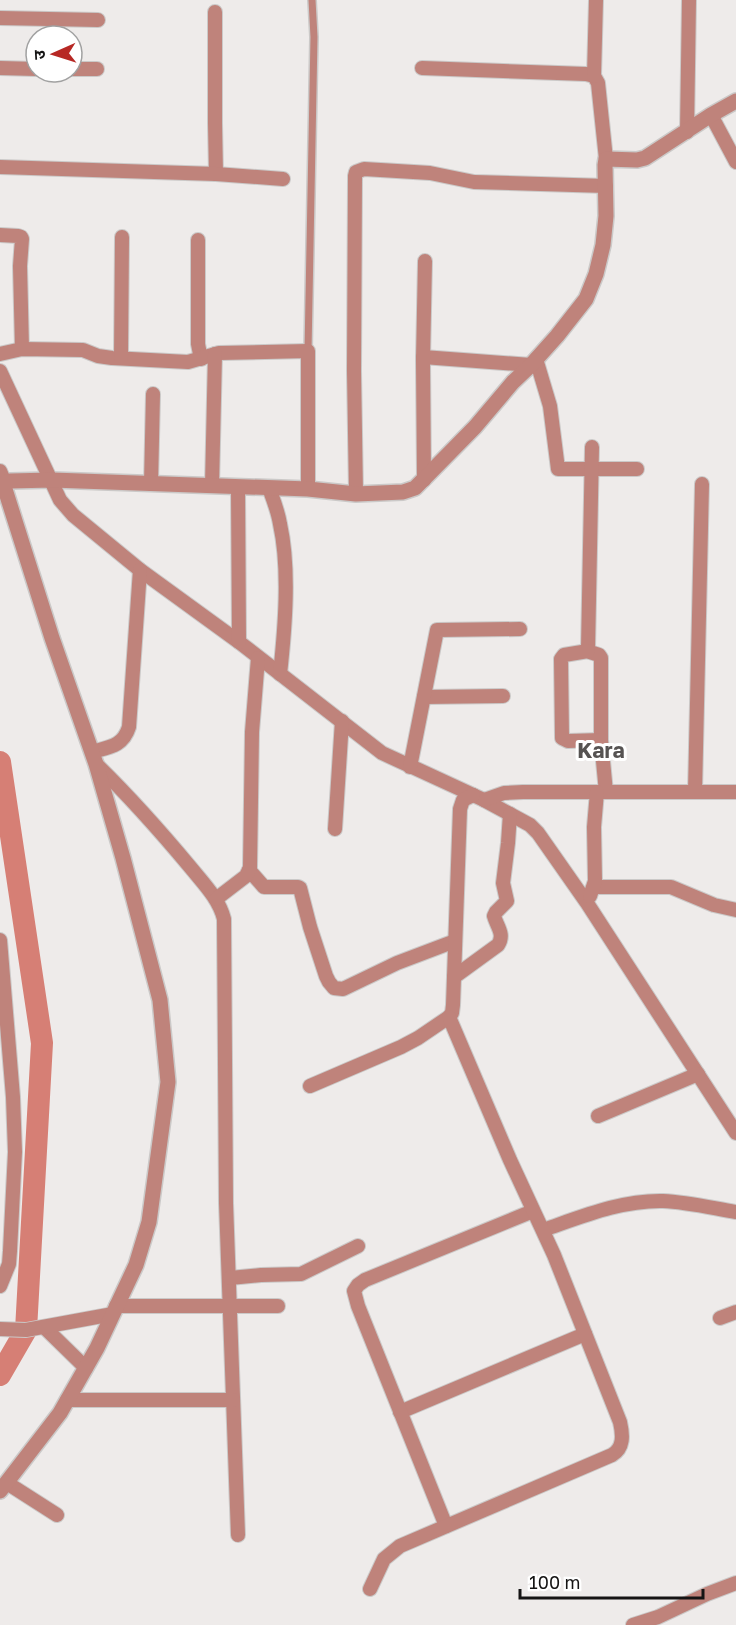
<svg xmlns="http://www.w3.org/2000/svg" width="736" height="1625" font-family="'Golos Text','Noto Sans Devanagari',sans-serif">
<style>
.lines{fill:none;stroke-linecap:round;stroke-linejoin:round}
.river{stroke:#d67f75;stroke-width:22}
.service-casing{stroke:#cbc9c8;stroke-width:10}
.minor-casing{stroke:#cbc9c8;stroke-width:16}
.tertiary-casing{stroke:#cbc9c8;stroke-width:18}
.service{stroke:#bf837b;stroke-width:7}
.minor{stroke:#bf837b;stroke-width:14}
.tertiary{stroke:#bf837b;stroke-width:15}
.labels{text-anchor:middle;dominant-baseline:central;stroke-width:6;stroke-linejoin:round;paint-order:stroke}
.quarter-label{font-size:21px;font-weight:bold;fill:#565352;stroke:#fff}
</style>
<rect width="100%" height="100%" fill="#eeebea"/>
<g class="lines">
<!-- river -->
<path class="river" d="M0 762 42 1043 26 1330 0 1375"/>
<defs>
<path id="service" d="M308 351 314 37 312 0"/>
<g id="minor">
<path d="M215 12V123L216 174"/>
<path d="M0 18 98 20"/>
<path d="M0 68 36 69"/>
<path d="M422 68 586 74 594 76 598 83 606 159"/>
<path d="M72 69H97"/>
<path d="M594 76 596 0"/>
<path d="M711 115 736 162"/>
<path d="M687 132 689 0"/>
<path d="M0 167 216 174 283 179"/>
<path d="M0 235 18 236 21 237 22 239 20 266 22 349"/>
<path d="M198 240V344L201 359"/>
<path d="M0 354 22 349 83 350 98 356 112 358 188 362 219 353 308 351V489"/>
<path d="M423 357 531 365"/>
<path d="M121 358 122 237"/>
<path d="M536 359 550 406 558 469H637"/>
<path d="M0 371 60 500 73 515 140 570 239 642 382 753 484 800 530 825 538 833 587 903 736 1133"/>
<path d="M592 447 588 649 590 652 599 655 601 658V740L606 792"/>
<path d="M0 471 5 483"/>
<path d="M424 480 423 360 425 261"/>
<path d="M151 484 153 394"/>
<path d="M212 486 215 354"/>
<path d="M238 487 239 642"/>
<path d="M269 488C273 499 278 511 280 524 290 569 285 628 280 674"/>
<path d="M356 494 354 371 355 176 356 172 364 169 430 173 474 182 606 186"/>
<path d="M588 651 564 655 561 659 562 738 568 741 601 740"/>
<path d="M424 697 503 696"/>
<path d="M92 752C110 747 123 746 129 727L140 570"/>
<path d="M96 764C130 797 161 832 191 868 204 884 219 899 224 919L226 1203 238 1535"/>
<path d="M410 767 437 630 520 629"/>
<path d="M695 792 702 484"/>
<path d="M484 800 504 793 523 792H736"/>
<path d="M335 829 342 721"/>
<path d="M249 870 264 887H298L300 888 310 927 326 976 329 982 334 988 343 989 397 963 455 941"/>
<path d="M594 887H671L714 905 736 910"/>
<path d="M590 896 595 881 594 827 597 792"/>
<path d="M216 899 246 876 250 868 252 732 258 658"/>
<path d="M0 940 13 1097 15 1152 10 1251 9 1264 0 1286"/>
<path d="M454 977 498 945C505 934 497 927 494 916L496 912 507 901 503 883 508 843 510 814"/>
<path d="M310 1086 401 1047 418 1038 449 1017 452 1013 453 1005 460 809 463 800 473 795"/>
<path d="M598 1116 698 1074"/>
<path d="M543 1230C581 1217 621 1200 663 1201 687 1202 712 1208 736 1212"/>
<path d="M230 1278 261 1275 301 1274 358 1246"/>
<path d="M116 1306H278"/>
<path d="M720 1318 736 1312"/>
<path d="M44 1327 86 1368"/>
<path d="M0 1329 26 1330 113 1314"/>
<path d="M67 1400H233"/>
<path d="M400 1412 585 1334"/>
<path d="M7 1483 57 1515"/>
<path d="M446 1526 358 1306 354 1291 358 1285 365 1280 533 1211"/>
<path d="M370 1589 384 1559 400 1546 612 1455C624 1448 623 1435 620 1422L554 1255 510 1160 449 1017"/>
<path d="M633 1625 658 1617 707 1594 736 1583"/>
</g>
<path id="tertiary" d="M0 1491 60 1413 97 1348 136 1265 149 1222 168 1082 160 1000 123 858 96 764 52 638 4 486 5 483 10 481 52 480 308 489 356 494 403 492 415 488 475 427 513 382 531 365 557 336 586 299 596 274 603 245 606 216 605 165 606 159 637 160 645 158 711 115 736 101"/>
</defs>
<!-- service casing -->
<use href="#service" class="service-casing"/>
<!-- minor casing -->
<use href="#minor" class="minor-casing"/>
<!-- tertiary casing -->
<use href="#tertiary" class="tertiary-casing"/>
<!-- service -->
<use href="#service" class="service"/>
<!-- minor -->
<use href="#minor" class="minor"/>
<!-- tertiary -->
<use href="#tertiary" class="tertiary"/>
</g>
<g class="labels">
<!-- quarter labels -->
<g class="quarter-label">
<text x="601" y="750">Kara</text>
</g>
</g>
<!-- north arrow -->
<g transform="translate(54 54) rotate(267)"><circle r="28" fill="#ffffff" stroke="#a1a1a1" stroke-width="1.5"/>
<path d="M0-4.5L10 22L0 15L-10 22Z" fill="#b72824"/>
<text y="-9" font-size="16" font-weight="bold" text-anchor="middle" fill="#151414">उ</text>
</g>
<!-- scale -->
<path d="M520 1589v9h183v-9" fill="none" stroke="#151414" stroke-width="3"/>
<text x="529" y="1589" font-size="18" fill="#151414" stroke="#ffffff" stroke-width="4.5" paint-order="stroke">100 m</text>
</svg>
